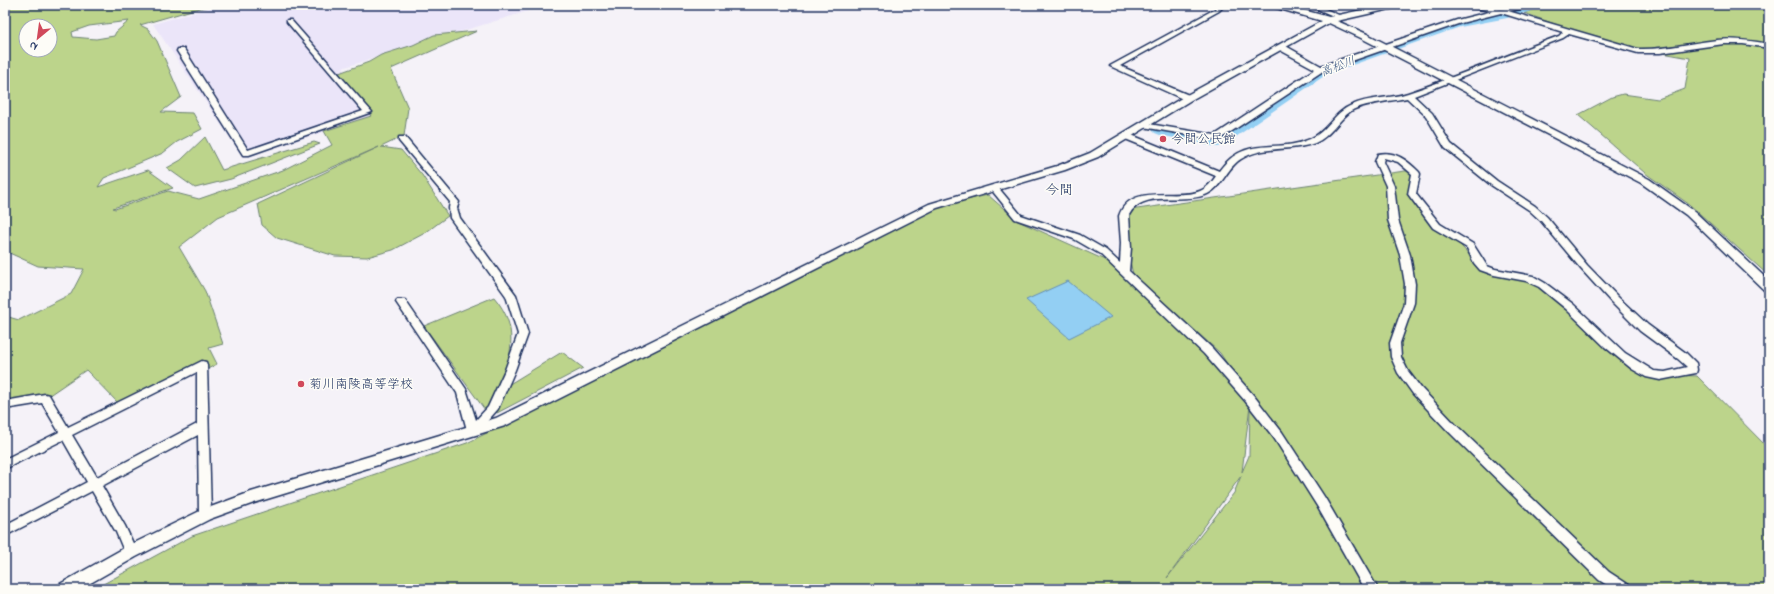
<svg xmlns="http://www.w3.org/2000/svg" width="1774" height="594" font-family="'Indie Flower','Klee One',sans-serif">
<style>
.built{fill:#ebe5f9}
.green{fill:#bcd48b;stroke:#6c8274;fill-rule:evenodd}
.water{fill:#93cff3;stroke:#638fb7}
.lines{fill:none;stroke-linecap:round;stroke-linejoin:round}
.river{fill:#93cff3;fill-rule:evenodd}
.minor-casing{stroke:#1b2f5e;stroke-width:3}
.tertiary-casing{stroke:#1b2f5e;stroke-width:3}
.minor{fill:#fdfcf7;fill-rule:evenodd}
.tertiary{fill:#fdfcf7;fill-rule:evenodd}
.poi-dot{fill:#d1495b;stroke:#fdfcf7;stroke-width:1.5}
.labels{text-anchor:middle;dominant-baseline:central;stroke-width:3;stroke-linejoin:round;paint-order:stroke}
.far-water-label{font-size:12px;font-style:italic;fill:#395783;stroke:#fdfcf7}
.poi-label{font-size:13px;fill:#1b2f5e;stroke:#fdfcf7;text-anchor:start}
.neighbourhood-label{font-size:14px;fill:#1b2f5e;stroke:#fdfcf7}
</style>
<rect width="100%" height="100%" fill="#f5f2f8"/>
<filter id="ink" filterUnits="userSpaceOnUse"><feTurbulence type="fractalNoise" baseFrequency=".025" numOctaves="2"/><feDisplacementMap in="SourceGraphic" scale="8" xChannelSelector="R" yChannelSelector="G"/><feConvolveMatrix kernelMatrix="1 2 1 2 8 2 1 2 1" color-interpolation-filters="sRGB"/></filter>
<g filter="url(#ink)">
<!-- built -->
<path class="built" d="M220 5H538V8L342 68 384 113 243 157 153 24Z"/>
<!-- green -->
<g class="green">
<path d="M5 5H214L192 10 140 25 148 29 157 41 181 97 161 112 193 113 202 129 177 142 163 153 104 178 98 187 148 170 173 188 113 208 115 209 168 191 199 199 283 170 332 145 324 131 371 116 339 73 369 62 381 55 413 45 434 35 477 31 391 69 408 108 404 136 381 147 401 150 422 175 448 216 425 233 393 250 367 257 335 256 277 238 262 225 258 204 379 147 218 217 179 247 205 291 223 344 209 348 217 364 204 371 199 366 119 404 86 370 45 398 5 407V316L19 320 71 294 84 269 38 266 5 251ZM129 21 116 32 114 36 96 39 73 37 72 32 89 26ZM26 26H50V50H26Z"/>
<path d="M1546 5H1769V276L1690 205 1645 173 1578 115 1612 97 1623 94 1658 99 1685 89 1690 58 1657 52 1639 50 1585 35 1524 13Z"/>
<path d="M205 137 222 170 314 142 320 144 231 179 195 188 167 168 181 160Z"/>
<path d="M1412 170V194L1479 265 1527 277 1651 374 1697 376 1769 449V589H94L192 536 467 443 938 206 988 195 1018 221 1107 261 1249 397 1220 353 1133 274 1127 249 1130 210ZM1250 405 1249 456 1242 472ZM1241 476 1234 493 1167 578Z"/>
<path d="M494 297C520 328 510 351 503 388L562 352 583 368 497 413 492 409 485 410 424 326Z"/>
</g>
<!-- water -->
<path class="water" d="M1068 281 1111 317 1069 338 1026 300Z"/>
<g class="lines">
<!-- river -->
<path class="river" d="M1524 5H1542L1540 8C1529 12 1518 15 1507 18L1460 27 1327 74 1224 145 1218 147 1160 135 1155 133 1152 130 1155 127 1160 125 1215 137 1317 68 1452 21 1507 10 1511 11Z"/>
<defs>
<g id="minor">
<path d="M1218 5H1225L1219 11 1120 66 1191 96V100H1185L1110 66 1215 9Z"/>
<path d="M1308 5H1317L1343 17 1338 18Z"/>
<path d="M1501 9 1638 49C1665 50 1690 43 1717 40 1734 38 1752 41 1769 44V48L1743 44H1724L1660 53H1638L1569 34 1563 38 1414 96 1432 113 1451 144 1497 181 1535 206 1547 217 1587 265 1619 298 1648 325 1686 353 1696 363 1697 370 1696 373 1660 380 1646 377 1632 369 1605 347 1566 309 1539 287 1526 281 1494 275 1480 270 1474 263 1467 248 1433 228 1408 194 1412 174 1398 162 1384 158 1383 162 1394 186 1398 220 1410 255 1415 284 1414 303 1400 343 1401 357 1408 371 1421 388 1455 424 1609 572 1629 585 1631 589H1613L1599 580 1447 430 1413 394 1398 373 1391 357 1390 343 1404 303 1405 284 1400 255 1388 220 1386 186 1375 162 1378 154C1395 150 1408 161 1419 172L1420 174 1416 194 1440 224 1473 244 1487 266 1495 269 1533 276 1545 283 1573 304 1625 353 1654 371 1665 372 1687 367 1678 359 1640 331 1611 302 1581 269 1541 221 1529 210 1491 185 1445 148 1426 116 1407 98C1392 101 1364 103 1351 111 1338 120 1330 137 1315 143 1291 152 1263 145 1241 159 1226 168 1222 189 1205 195 1181 204 1143 189 1129 215L1131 248 1129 271 1212 348 1254 396 1282 432 1325 498 1378 589H1364L1317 506 1274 438 1246 402 1204 354 1100 254 1074 239 1015 219 990 188 991 186H997L1021 215 1080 235 1106 250 1120 263 1121 243 1119 216C1130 182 1177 201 1200 191 1207 188 1212 182 1216 176L1123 138V134H1129L1219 171C1246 134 1276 154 1310 139 1327 132 1334 112 1352 105 1369 97 1390 99 1408 93 1459 76 1509 54 1559 36L1563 32 1501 13 1461 23 1323 71 1220 139H1211L1143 127 1139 125 1143 123 1215 135 1315 69 1278 49V45H1284L1321 66 1457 20Z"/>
<path d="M287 20H291L372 112 249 155H243L177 51 178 49H184L248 150 363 111 287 22Z"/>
<path d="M399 137H405L459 202 457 208 460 218 516 295 528 334 515 370 498 409 477 433 473 434 469 433 467 430 457 393 396 302 397 300H405L466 389 476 420 488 407 505 370 518 334 506 296 450 218 449 208 450 202 399 141Z"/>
<path d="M202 361 206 362 207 365 211 515 209 519 205 520 201 519 199 515 198 435 102 486 125 526 137 552 136 556 131 558 126 556 116 532 92 491 5 536V525L87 482 63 440 5 469V459L59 432 42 403 5 409V401L45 394 49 395 68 427ZM197 372V424L97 477 72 435Z"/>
</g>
<g id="tertiary">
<path d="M1272 5H1285L1329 17 1385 5H1400L1399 7 1337 21 1367 34 1649 179 1694 211 1769 281V292L1765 291 1686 215 1641 183 1361 38 1329 23 1191 100 1098 157 1065 170 937 208 505 426 254 503 210 519 136 557 80 589H58L60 584 126 547 200 511 251 492 496 418 929 204 1057 166 1090 153 1185 96 1322 21 1273 7Z"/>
<path d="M1468 5H1484L1501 9 1516 5H1530L1529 7 1501 13 1469 7Z"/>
</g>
</defs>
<!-- minor casing -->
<use href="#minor" class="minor-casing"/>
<!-- tertiary casing -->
<use href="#tertiary" class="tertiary-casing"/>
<!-- minor -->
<use href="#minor" class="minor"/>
<!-- tertiary -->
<use href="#tertiary" class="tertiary"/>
</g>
</g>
<!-- markers -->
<g class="poi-dot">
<circle cx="1163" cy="139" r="4"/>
<circle cx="301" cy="384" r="4"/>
</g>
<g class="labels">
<!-- far-water labels -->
<g class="far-water-label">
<text transform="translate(1338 67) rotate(-21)">高松川</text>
</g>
<!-- poi labels -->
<g class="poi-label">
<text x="1171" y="139">今間公民館</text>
<text x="309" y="384">菊川南陵高等学校</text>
</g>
<!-- neighbourhood labels -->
<g class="neighbourhood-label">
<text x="1059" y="190">今間</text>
</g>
</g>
<!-- margin -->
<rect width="1774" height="594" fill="none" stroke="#fdfcf7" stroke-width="20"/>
<rect x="10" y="10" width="1754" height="574" fill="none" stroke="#1b2f5e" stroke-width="1.5" filter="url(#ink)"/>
<!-- north arrow -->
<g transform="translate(38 38) rotate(209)"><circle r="19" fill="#fdfcf7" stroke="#a3aaba"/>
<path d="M0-3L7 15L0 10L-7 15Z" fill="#d1495b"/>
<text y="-6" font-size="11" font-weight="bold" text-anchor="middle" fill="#1b2f5e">N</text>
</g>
</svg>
